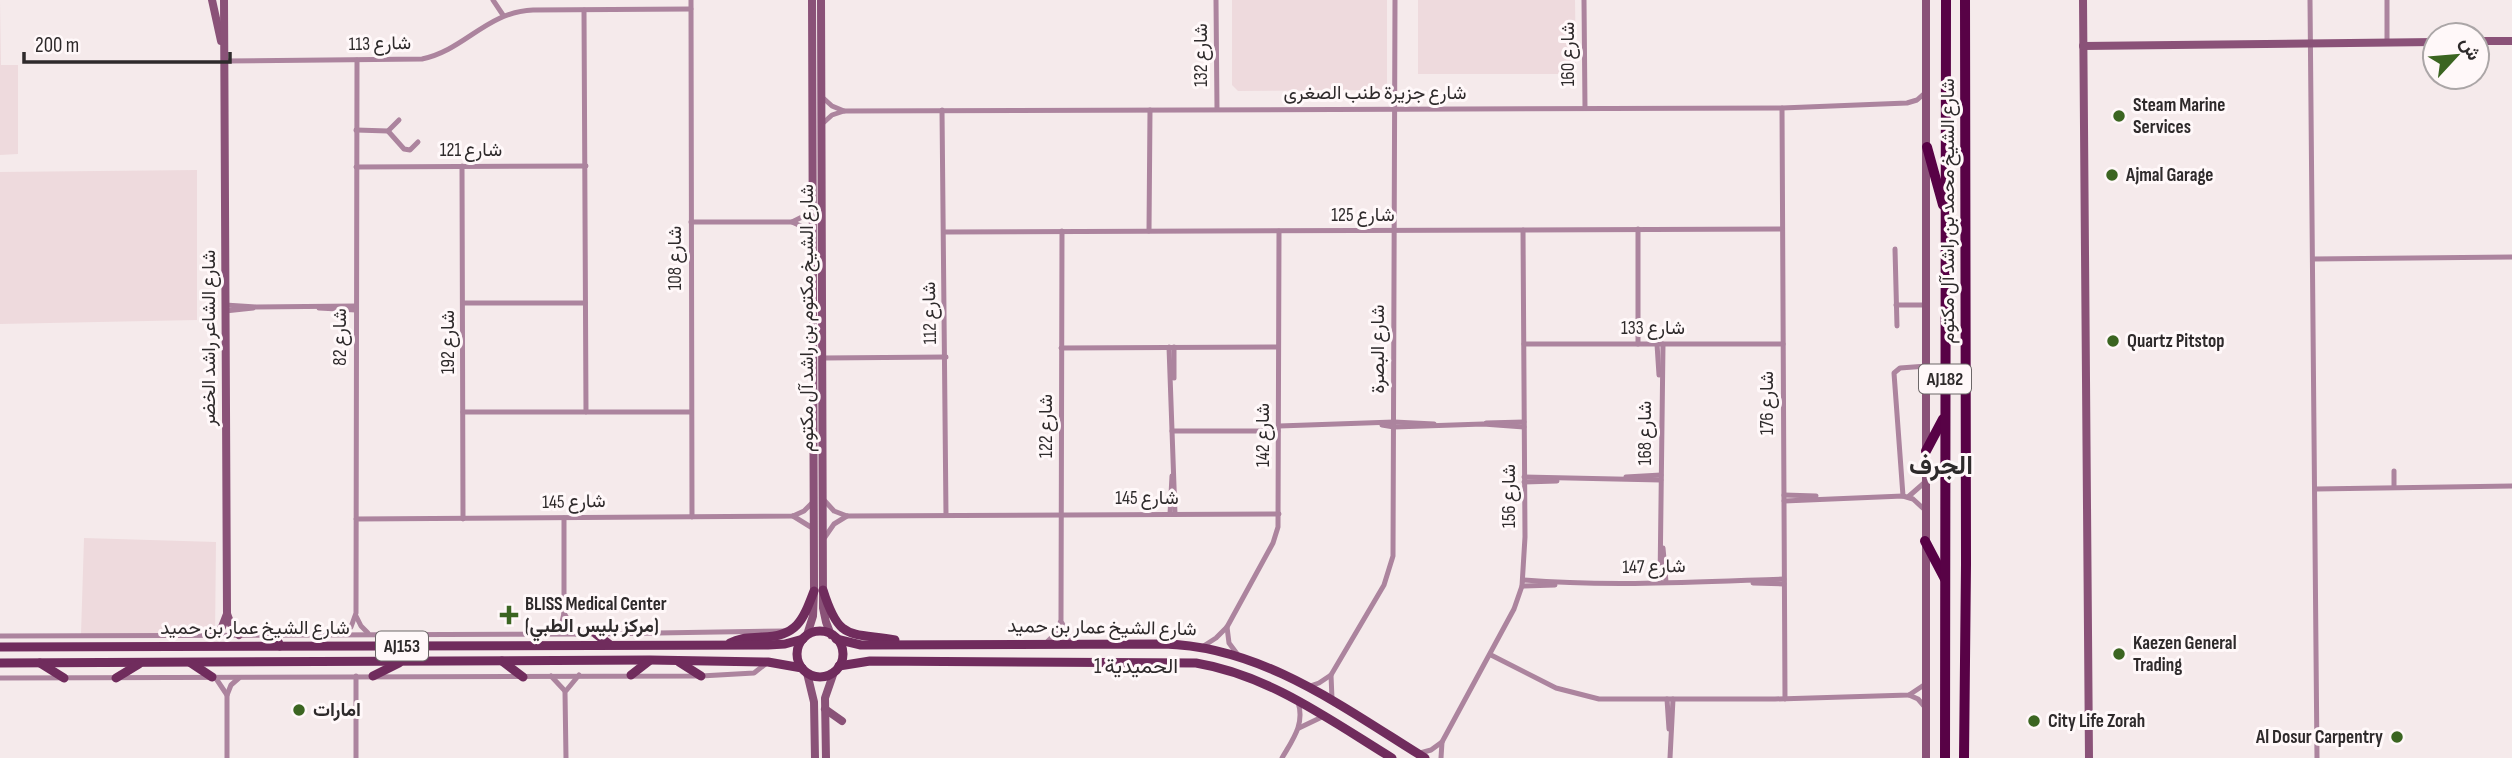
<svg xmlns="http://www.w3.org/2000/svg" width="2512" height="758" font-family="'Sofia Sans Condensed',Vazirmatn,sans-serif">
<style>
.built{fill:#eedadd}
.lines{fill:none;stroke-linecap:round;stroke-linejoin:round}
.street{stroke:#ac849e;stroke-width:5}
.secondary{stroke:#8a5278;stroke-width:8}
.primary{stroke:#702c5d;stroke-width:9}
.highway{stroke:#580246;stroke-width:10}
.poi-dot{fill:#3b6521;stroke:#fff8f9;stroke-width:2.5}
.labels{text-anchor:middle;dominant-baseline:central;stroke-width:6;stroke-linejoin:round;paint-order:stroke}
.shield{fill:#fff8f9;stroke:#6d6869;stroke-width:2}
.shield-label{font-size:18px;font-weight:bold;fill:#2e2a2b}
.street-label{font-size:19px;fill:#2e2a2b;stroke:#fff8f9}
.poi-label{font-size:19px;font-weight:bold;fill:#2e2a2b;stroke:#fff8f9;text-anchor:start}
.neighbourhood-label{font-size:21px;fill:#2e2a2b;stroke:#fff8f9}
.district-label{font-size:26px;font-weight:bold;fill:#2e2a2b;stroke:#fff8f9}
</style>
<rect width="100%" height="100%" fill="#f5eaeb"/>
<!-- built -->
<g class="built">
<path d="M0 0 1 65H18V154L0 155Z"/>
<path d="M1232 0H1387V84L1381 90 1238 91 1232 85Z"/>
<path d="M1418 0H1575L1576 74H1418Z"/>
<path d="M197 170V320L0 324V172Z"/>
<path d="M84 538 216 542 215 636 81 634Z"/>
</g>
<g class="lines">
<!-- street -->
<g class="street">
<path d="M493 0 503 15"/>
<path d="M691 0 692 517"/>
<path d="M1216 0 1217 109"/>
<path d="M1584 0 1585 108"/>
<path d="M2310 0 2317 758"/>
<path d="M2387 0V42"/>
<path d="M584 10 586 412"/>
<path d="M225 61 422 59C465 50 486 12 533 10L691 9"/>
<path d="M822 97 832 106 844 111"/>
<path d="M1782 108 1785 699"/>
<path d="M942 110 946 515"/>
<path d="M822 124 832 115 844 111 1782 108 1907 103 1917 100 1926 92"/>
<path d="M356 130 388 131 399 120"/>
<path d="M388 131 404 149 410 150 418 142"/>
<path d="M462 166 463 519"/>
<path d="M356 167 586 166"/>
<path d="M691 222H792L803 227 813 235"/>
<path d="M792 222 802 217 812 208"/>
<path d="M1149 231 1150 110"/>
<path d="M945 232 1782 229"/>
<path d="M1895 249 1897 326"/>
<path d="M2313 259 2512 257"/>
<path d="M464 303H585"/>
<path d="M225 305 256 307 356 306"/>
<path d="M1896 305H1927"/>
<path d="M319 308 356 310"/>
<path d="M225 311 253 308"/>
<path d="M1524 344H1783"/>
<path d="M1638 344V229"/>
<path d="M1657 344 1659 375"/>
<path d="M1169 347 1175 514"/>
<path d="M1061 348 1278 347"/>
<path d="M823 358 946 357"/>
<path d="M1174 378V347"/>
<path d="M463 412H690"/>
<path d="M1486 423 1524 422"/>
<path d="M1382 425 1394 427 1483 424 1524 427"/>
<path d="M1279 426 1394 422 1434 424"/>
<path d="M1172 431H1278"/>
<path d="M1524 477 1661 480"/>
<path d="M1626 477 1661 475"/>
<path d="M1524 482 1557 481"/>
<path d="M2394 487V471"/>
<path d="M2316 489 2512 486"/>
<path d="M1784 495 1816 496"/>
<path d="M1903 496 1894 373 1900 368 1927 366"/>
<path d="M1908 497 1924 483"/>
<path d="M823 499 834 511 847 516 1279 514"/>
<path d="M1784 501 1903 496 1913 499 1925 510"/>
<path d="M1170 514 1172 476"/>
<path d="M793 516 814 529"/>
<path d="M356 519 793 516 804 511 813 502"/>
<path d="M825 537 834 524 847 516"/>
<path d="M1663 548 1666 582"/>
<path d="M1523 580C1609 587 1697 582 1784 579"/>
<path d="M1660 582 1663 344"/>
<path d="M1753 583 1784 584"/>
<path d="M1522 586 1555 585"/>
<path d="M564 613 576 634"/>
<path d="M356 616 361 626 368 633"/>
<path d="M1062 623 1069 637 1077 643"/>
<path d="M1227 627 1229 643 1238 655"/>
<path d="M554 633 562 622 564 613V518"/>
<path d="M343 634 351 627 356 613 357 60"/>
<path d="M0 636 596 634 785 631"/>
<path d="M1046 643 1057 632 1061 620 1062 231"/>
<path d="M1202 647 1216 638 1227 627 1273 543 1278 527 1279 231"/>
<path d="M1491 655 1556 688 1599 699H1775L1909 695 1924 685"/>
<path d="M1331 675 1332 699"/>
<path d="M356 676V758"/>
<path d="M551 676 565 691"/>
<path d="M215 677 227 695"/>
<path d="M0 678 701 676 754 673 768 662"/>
<path d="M1307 687 1319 683 1331 675 1384 585 1393 556 1395 0"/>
<path d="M1909 695 1918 699 1924 706"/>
<path d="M1667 699 1669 729"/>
<path d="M1299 728 1324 716"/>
<path d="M2317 736H2331"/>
<path d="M1420 753 1431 750 1442 742"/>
<path d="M227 758V695L231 685 239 678"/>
<path d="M566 758 565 692 579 675"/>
<path d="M1282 758C1293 739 1305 724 1298 702"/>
<path d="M1441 758 1442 742 1514 609 1522 586 1525 537 1523 230"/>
<path d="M1670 758 1673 699"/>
</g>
<!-- secondary -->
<g class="secondary">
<path d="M212 0 221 41"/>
<path d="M224 0 227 614 232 627 239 635"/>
<path d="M821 0 823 608 826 622 831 635"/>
<path d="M2083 0 2089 758"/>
<path d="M2477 41H2512"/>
<path d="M2083 46 2435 42"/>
<path d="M215 635 222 627 227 614"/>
<path d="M807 635 813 616 814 591 812 0"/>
<path d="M807 673 814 702 815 758"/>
<path d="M825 709 842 721"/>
<path d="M826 758 825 698 834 672"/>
<path d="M1926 758V0"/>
</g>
<!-- primary -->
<g class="primary">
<path d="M823 590C839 641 848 632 895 640"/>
<circle cx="820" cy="654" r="23"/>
<path d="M596 634 609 644"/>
<path d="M275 635 280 646"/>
<path d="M836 639 861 645 1164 644C1262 646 1344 708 1425 758"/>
<path d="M730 643C741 637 751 638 762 637 797 637 803 620 814 591"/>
<path d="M0 647 768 645 785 644 803 639"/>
<path d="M502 661 523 677"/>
<path d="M679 662 701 676"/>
<path d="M0 663 650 660 768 662 802 668"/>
<path d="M40 663 64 678"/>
<path d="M191 663 212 677"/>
<path d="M839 666 870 661 1196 663C1269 675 1330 720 1392 758"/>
<path d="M631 675 649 661"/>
<path d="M373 676 399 663"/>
<path d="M116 678 139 664"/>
</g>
<!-- highway -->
<g class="highway">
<path d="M1927 147 1943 205"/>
<path d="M1926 451 1943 419"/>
<path d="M1925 541 1945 579"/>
<path d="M1945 758 1946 0"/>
<path d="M1964 758 1966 564 1965 0"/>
</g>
</g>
<!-- markers -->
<g class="poi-dot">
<circle cx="2119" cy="116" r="7"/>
<circle cx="2112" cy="175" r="7"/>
<circle cx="2113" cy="341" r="7"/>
<path d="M505.5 604.5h7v7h7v7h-7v7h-7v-7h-7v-7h7z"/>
<circle cx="2119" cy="654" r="7"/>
<circle cx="299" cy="710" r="7"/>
<circle cx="2034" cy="721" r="7"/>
<circle cx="2397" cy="737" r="7"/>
</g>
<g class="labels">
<!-- shield labels -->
<g class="shield">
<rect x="1919" y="364.5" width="52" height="29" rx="5"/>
<rect x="376" y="631.5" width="52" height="29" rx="5"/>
</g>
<g class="shield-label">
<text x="1945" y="379">AJ182</text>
<text x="402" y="646">AJ153</text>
</g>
<!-- street labels -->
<g class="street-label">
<text transform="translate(380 44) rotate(-1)">شارع 113</text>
<text transform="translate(1568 54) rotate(-90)">شارع 160</text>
<text transform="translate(1201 55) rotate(-90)">شارع 132</text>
<text x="1375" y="93">شارع جزيرة طنب الصغرى</text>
<text x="471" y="150">شارع 121</text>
<text transform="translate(1948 211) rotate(-90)">شارع الشيخ محمد بن راشد آل مكتوم</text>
<text x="1363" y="215">شارع 125</text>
<text transform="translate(675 258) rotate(-90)">شارع 108</text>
<text transform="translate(930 313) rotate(-91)">شارع 112</text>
<text transform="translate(807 318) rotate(-90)">شارع الشيخ مكتوم بن راشد آل مكتوم</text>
<text x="1653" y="328">شارع 133</text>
<text transform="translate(340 337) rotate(-90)">شارع 82</text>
<text transform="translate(209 338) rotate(-90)">شارع الشاعر راشد الخضر</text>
<text transform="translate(448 342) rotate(-90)">شارع 192</text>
<text transform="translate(1378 349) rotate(-90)">شارع البصرة</text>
<text transform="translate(1767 403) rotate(-90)">شارع 176</text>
<text transform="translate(1046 426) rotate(-90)">شارع 122</text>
<text transform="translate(1645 433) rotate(-90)">شارع 168</text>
<text transform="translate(1263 435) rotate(-90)">شارع 142</text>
<text transform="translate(1509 496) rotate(-90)">شارع 156</text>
<text x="1147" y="498">شارع 145</text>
<text transform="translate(574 502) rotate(-1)">شارع 145</text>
<text transform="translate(1654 567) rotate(-1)">شارع 147</text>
<text x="255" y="628">شارع الشيخ عمار بن حميد</text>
<text transform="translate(1102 628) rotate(1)">شارع الشيخ عمار بن حميد</text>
</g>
<!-- poi labels -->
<g class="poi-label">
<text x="2133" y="105">Steam Marine<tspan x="2133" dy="22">Services</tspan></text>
<text x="2126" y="175">Ajmal Garage</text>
<text x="2127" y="341">Quartz Pitstop</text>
<text x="525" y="604">BLISS Medical Center<tspan x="525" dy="22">(مركز بليس الطبي)</tspan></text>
<text x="2133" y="643">Kaezen General<tspan x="2133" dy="22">Trading</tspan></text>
<text x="313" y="710">امارات</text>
<text x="2048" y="721">City Life Zorah</text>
<text x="2383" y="737" text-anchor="end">Al Dosur Carpentry</text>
</g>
<!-- neighbourhood labels -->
<g class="neighbourhood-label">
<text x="1136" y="666">الحميدية 1</text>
</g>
<!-- district labels -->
<g class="district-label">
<text x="1941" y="466">الجرف</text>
</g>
</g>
<!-- north arrow -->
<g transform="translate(2456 56) rotate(64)"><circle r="33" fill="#fff8f9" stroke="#aba6a7" stroke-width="2"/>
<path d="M0-5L12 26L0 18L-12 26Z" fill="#3b6521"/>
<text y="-10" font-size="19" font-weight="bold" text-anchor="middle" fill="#2e2a2b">ش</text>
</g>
<!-- scale -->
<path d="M24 52v10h206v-10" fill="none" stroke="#2e2a2b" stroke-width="3.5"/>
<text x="35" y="52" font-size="21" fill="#2e2a2b" stroke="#fff8f9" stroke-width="5" paint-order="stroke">200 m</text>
</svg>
